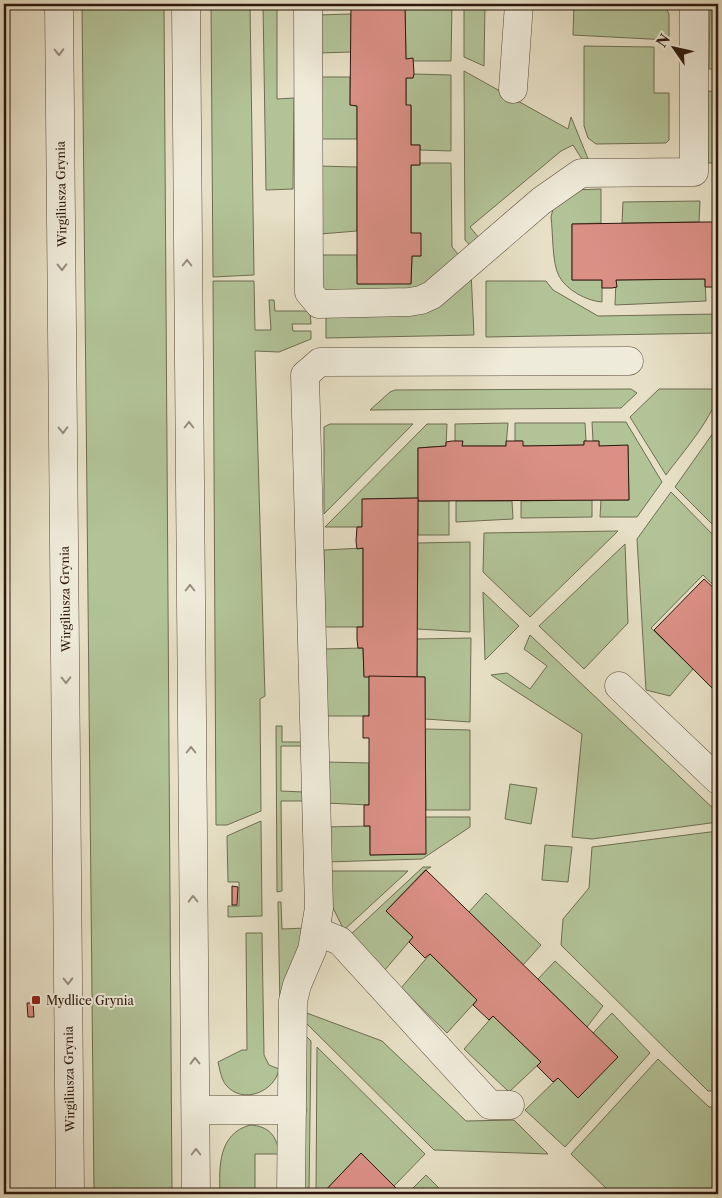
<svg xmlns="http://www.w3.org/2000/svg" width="722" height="1198" font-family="'Libre Caslon Text',serif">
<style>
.green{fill:#b2c398;stroke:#6f6d52}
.building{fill:#db9086;stroke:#2c170d}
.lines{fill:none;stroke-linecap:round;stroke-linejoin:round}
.minor-casing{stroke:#5b493b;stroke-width:29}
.minor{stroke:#efebda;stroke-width:28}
.oneway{stroke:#978c7e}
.poi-dot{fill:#8f2418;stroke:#efebda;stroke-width:2}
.labels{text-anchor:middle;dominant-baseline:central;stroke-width:4;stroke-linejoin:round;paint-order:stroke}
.street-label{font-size:12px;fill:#2c170d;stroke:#efebda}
.poi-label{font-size:12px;fill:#2c170d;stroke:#efebda;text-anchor:start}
</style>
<rect width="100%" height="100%" fill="#e7e0c6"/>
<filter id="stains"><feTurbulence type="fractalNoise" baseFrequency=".004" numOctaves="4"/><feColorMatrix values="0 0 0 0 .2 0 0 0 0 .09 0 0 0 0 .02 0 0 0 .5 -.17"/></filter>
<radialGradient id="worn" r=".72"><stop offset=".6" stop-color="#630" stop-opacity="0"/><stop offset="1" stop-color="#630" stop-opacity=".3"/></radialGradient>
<!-- green -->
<g class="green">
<path d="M82 4H164L172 1194H94Z"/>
<path d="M211 4H250L254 275 213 277Z"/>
<path d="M263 4H277V99L294 98 293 189 266 190Z"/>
<path d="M405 4H452L451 61H413V59H406Z"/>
<path d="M464 4H485L484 66 464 57Z"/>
<path d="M574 4H664L669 14V40L573 35Z"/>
<path d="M710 4H718V69H709Z"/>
<path d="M351 14V52L319 53 318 15Z"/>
<path d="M584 46 654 47V93H669V140L666 143 596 144 588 138 584 126Z"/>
<path d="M464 71 568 129 571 117 589 161 585 164 573 145 561 151 470 227 483 243 475 251 465 240Z"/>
<path d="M414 74 451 75V151L420 150V145H411V106L406 105V78H413Z"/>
<path d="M318 77H350V105L357 106V139H319Z"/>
<path d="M708 91 718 92V163H708Z"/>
<path d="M420 163H451L452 247 463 260 417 293 325 291 321 286 319 255H357L358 284 411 283 412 256H421L411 233V165H420Z"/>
<path d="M318 166 357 167V231L320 234Z"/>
<path d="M601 189V223L572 224V280H602V302C587 301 566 290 559 276 552 264 553 232 551 217L553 209 572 190Z"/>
<path d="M700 201 699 222 622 223 623 202Z"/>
<path d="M471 272 474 335 326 338V311L425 310Z"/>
<path d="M705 279 706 301 615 305 616 280Z"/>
<path d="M213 281H254L255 330H271L269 300H274L275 311H310L311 324H292L293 331H311V339L279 352 255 351 265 696 260 699 261 811 227 825H216Z"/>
<path d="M486 281H546L553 290 598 316 718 314V333L486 337Z"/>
<path d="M631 389 637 393 621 408 370 410 390 392 395 390Z"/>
<path d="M659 389H718C718 413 681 454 666 475L630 417Z"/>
<path d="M592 422H626L662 482 637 517H600L601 500H629L628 446H599V441H593Z"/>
<path d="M508 423 506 446H462V442L455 441V424Z"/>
<path d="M515 423H585L586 441H584V445L523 446 522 441H515Z"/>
<path d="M330 424H413L324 514V427Z"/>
<path d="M427 424H447L446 446 418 448V498L363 499 362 527H325Z"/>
<path d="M718 426V530L675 487Z"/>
<path d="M671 492 718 540V590L703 575 651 628 693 669 670 696 646 690 637 539Z"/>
<path d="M592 500V517L521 518V501Z"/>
<rect x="418" y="501" width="31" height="34"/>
<path d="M456 501H512L513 519 456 522Z"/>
<path d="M618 531 530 617 483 572 484 533Z"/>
<path d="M470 542V632L417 629 418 543Z"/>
<path d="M625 544 628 623 584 669 539 626Z"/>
<path d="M363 548V627H325L324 550Z"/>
<path d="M483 592 519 626 485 660Z"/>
<path d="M530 635 718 813V822L592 839 572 837 582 734 491 675 507 673 530 689 547 666 524 649Z"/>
<path d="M471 638 470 722 425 719V677H417V639Z"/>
<path d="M363 648 364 676H369V716H325L324 649Z"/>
<path d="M276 726H282V742H303V746H281V791L304 792V801H281L282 891 277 892Z"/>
<path d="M425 729 470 730V810H426Z"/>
<path d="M326 762 369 763V805L325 803Z"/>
<path d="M510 784 537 788 531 824 505 819Z"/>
<path d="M425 817H470V827L422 859 326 862V827L370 826V855L425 854Z"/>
<path d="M261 821 262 916 228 917V906H239V882H228L227 836Z"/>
<path d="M718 831V1091H708L561 945 563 919 589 888 592 847Z"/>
<path d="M545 845 572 847 568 882 542 880Z"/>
<path d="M423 867H431L425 870 386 911 413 937 384 971 349 936Z"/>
<path d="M326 871H408L344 930 329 900Z"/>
<path d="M486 893 541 945 523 965 469 912Z"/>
<path d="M278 902H281L282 929 305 928 280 1007Z"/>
<path d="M246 933H262L264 1055 269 1065 279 1069C275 1092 242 1105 226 1085 221 1079 220 1070 218 1062L242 1050H247Z"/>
<path d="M430 954 477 1000 447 1033 401 988Z"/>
<path d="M555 961 603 1006 587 1027 538 979Z"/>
<path d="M304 1012 382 1041 466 1121 514 1120 548 1154 434 1150 303 1020Z"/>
<path d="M612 1013 650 1053 565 1147 525 1110 558 1078 577 1097 593 1033Z"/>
<path d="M493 1016 541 1062 509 1092 464 1049Z"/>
<path d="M303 1033 311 1041 309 1194H301Z"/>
<path d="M317 1047 425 1154 394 1186 361 1153 322 1194H316Z"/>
<path d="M658 1059 709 1107H718V1194H612L571 1154Z"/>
<path d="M250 1125C268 1126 277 1135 279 1154H255V1194H220C219 1167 218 1134 250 1125Z"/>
<path d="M426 1175 445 1194H407Z"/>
</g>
<!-- building -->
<g class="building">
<path d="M351 4H405L406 59 413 58 414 74 413 78H406V105H411V145H420V165H411V233H421V256H412L411 284H357V106L350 105Z"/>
<path d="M705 222H718V287H705V279L616 280 617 287 612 288H602V280H572V224Z"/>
<path d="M452 441H463L462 446H506V441H523V446L584 445V441H599V446L628 445 629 500 418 501V448L446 446V442Z"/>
<path d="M418 498 417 677H364L363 648H358L357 639V627H363V548L357 549 356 541 357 527H362V499Z"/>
<path d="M704 579 718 592V694L654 630Z"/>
<path d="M369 676 425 677 426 854 370 855V826H364V805H369V738H363V716H369Z"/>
<path d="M426 870 618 1057 578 1098 558 1078 553 1082 537 1066 541 1062 493 1016 489 1020 473 1005 477 1000 430 954 425 958 409 942 413 937 386 911Z"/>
<path d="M232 886 238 887 237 905H232Z"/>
<path d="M27 1003H33L34 1017H28Z"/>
<path d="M361 1153 397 1189 403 1194H322Z"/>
</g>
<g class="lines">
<defs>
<g id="minor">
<path d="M59 4 70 1194"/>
<path d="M186 4 196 1194"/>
<path d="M308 4 309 292 319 304 409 302 421 300 432 295 541 201 581 173 694 172V4"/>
<path d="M513 89 519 4"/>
<path d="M619 686 718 780"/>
<path d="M316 931 340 941 490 1105H510"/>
<path d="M196 1110H292"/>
<path d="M291 1194 293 1001 297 985 312 950 319 908 305 375 320 362 629 361"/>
</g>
</defs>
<!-- minor casing -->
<use href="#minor" class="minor-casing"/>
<!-- minor -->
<use href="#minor" class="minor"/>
</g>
<!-- one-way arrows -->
<defs><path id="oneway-chevron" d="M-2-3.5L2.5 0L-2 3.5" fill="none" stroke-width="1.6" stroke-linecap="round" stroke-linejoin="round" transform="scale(1.25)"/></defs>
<g class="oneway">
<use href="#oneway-chevron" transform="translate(59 52) rotate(89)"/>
<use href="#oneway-chevron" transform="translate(187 263) rotate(-90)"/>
<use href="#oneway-chevron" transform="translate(62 267) rotate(89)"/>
<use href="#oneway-chevron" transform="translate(189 425) rotate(-90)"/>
<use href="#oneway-chevron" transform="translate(63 430) rotate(89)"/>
<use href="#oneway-chevron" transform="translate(190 588) rotate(-90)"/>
<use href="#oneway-chevron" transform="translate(66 680) rotate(89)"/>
<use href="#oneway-chevron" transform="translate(191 750) rotate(-90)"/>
<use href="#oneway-chevron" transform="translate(193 899) rotate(-91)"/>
<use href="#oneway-chevron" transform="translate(68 981) rotate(89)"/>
<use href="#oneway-chevron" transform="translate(195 1061) rotate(-91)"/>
<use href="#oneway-chevron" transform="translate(196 1152) rotate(-90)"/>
</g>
<!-- markers -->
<rect class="poi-dot" x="31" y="995" width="10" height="10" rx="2.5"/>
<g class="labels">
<!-- street labels -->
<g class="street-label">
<text transform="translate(61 194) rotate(-91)">Wirgiliusza Grynia</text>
<text transform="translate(65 599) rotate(-91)">Wirgiliusza Grynia</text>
<text transform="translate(69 1079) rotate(-91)">Wirgiliusza Grynia</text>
</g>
<!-- poi labels -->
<g class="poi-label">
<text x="46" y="1000">Mydlice Grynia</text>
</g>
</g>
<!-- margin -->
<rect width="722" height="1198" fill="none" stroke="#e7e0c6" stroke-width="20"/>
<rect x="5" y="5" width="712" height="1188" fill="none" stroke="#2c170d" stroke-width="2.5"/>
<rect x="10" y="10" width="702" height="1178" fill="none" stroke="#2c170d"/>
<!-- north arrow -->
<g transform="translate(674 48) rotate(304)" stroke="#efebda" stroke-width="4" paint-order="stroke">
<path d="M0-4L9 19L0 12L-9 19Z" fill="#2c170d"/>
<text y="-8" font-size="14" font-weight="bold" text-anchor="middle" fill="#2c170d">N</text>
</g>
<rect width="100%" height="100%" filter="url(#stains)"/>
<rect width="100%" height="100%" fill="url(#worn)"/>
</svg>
